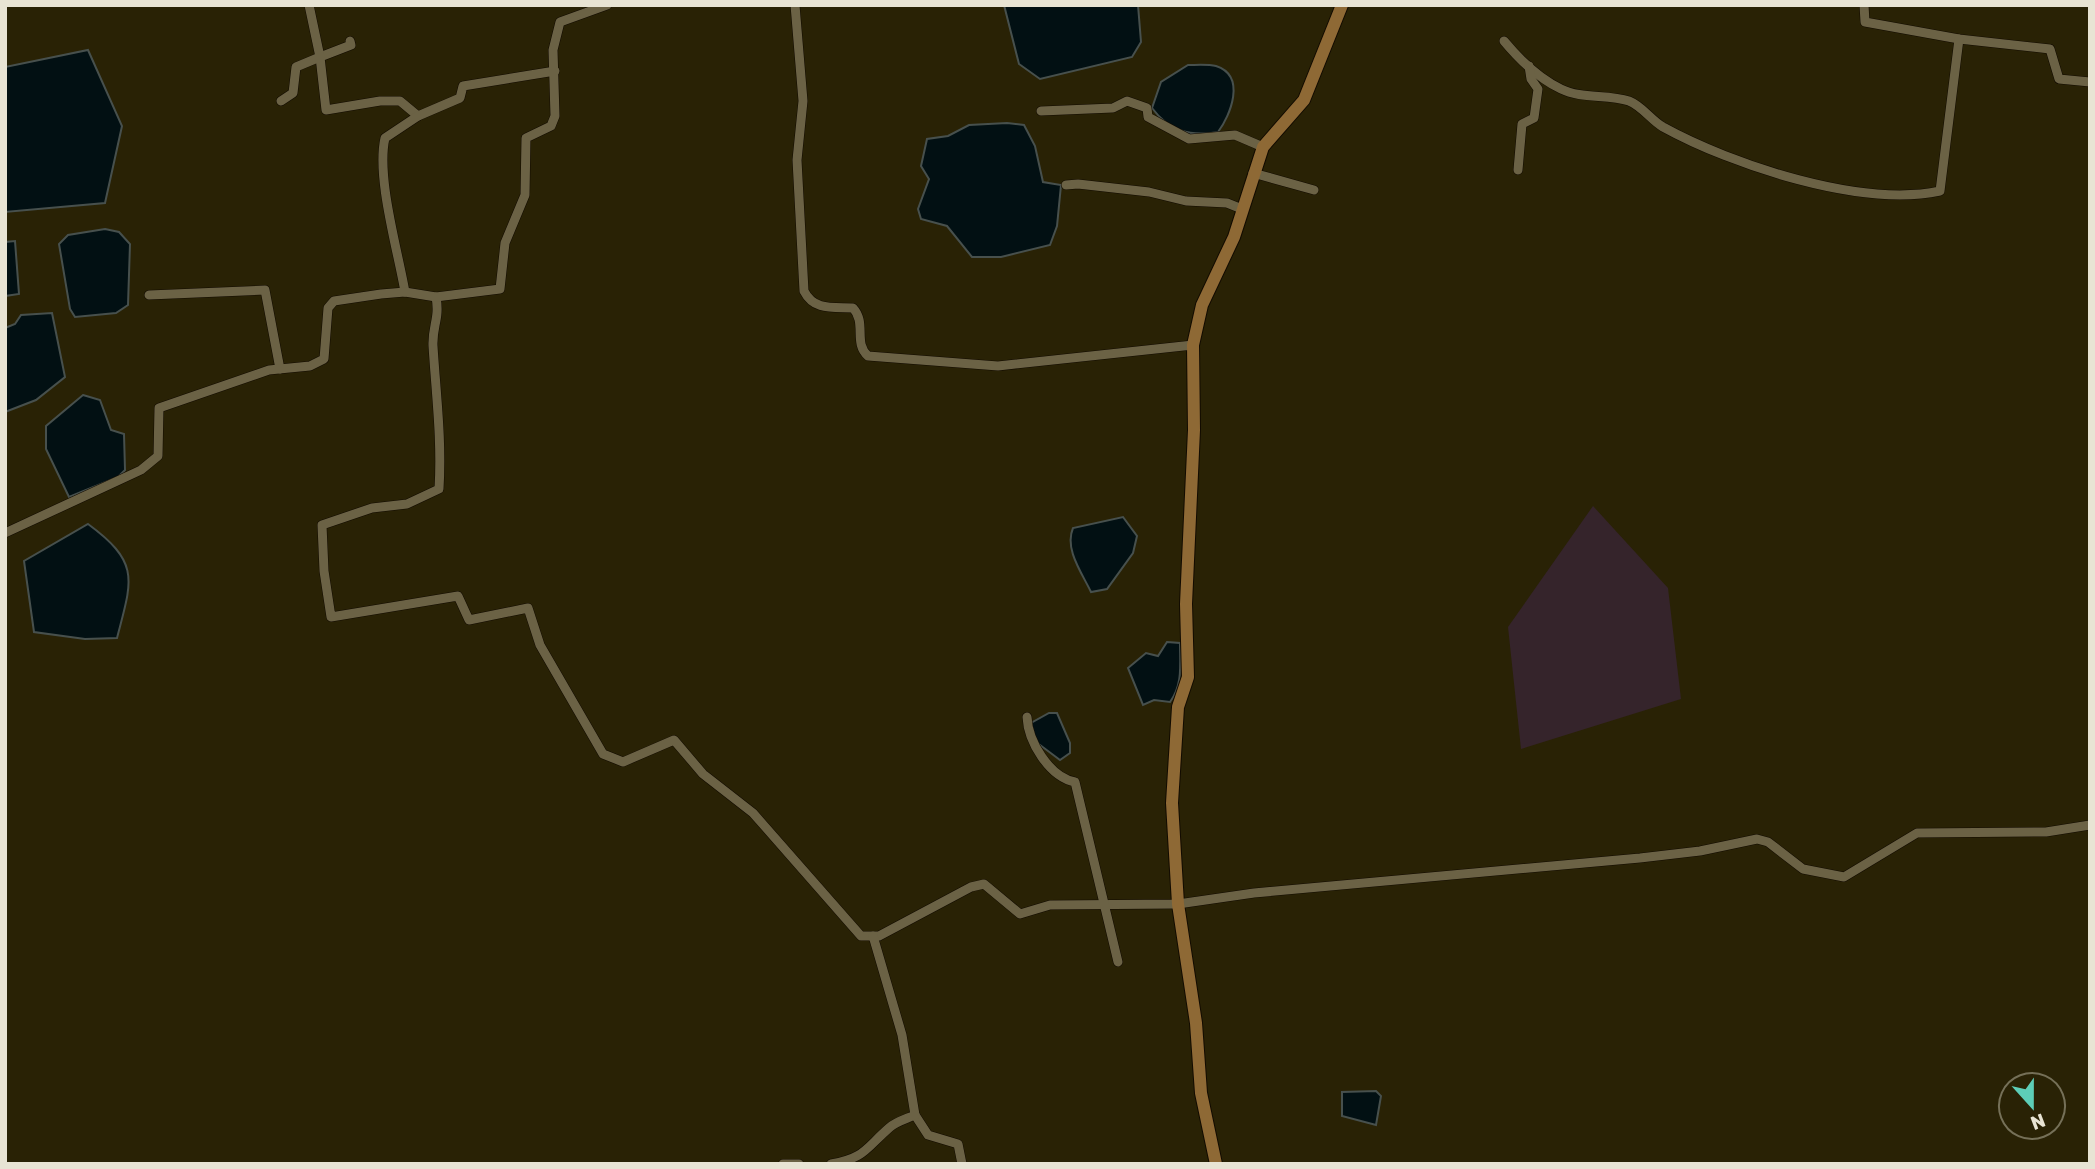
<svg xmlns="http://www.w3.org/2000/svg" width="2095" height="1169" font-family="Rubik,sans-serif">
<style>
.industrial{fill:#35242b}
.water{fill:#021013;stroke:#47504d;stroke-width:2}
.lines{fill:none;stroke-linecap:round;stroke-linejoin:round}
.street-casing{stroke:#120b00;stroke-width:10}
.secondary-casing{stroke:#120b00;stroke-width:14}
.street{stroke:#6b6245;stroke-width:9}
.secondary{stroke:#8e6935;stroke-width:12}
</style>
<rect width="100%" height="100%" fill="#292205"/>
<!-- industrial -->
<path class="industrial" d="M1593 506 1668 588 1681 699 1521 749 1508 627Z"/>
<!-- water -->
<g class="water">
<path d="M1004 5H1138L1141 42 1132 57 1040 79 1019 64Z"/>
<path d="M88 50 122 126 105 203 5 212V67Z"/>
<path d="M1188 65C1196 65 1208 64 1216 66 1247 76 1230 116 1218 132 1190 137 1169 131 1152 108L1161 82Z"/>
<path d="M1007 123 1024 125 1035 146 1043 182 1061 185 1057 226 1050 245 1001 257H972L947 226 921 219 918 209 929 179 921 166 927 139 948 136 969 125Z"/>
<path d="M105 229 119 232 130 244 128 305 116 313 75 317 70 309 59 244 68 235Z"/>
<path d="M15 241 19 294 5 296V242Z"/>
<path d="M52 313 65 377 36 400 5 412V328L15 324 21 315Z"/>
<path d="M83 395 100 400 111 430 124 434 125 470 118 477 69 497 46 449V426Z"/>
<path d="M1123 517 1137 536 1133 553 1107 589 1091 592C1082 573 1064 549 1073 528Z"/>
<path d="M88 524C141 563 132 580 117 638L85 639 34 632 24 561Z"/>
<path d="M1167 642 1180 643C1180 664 1183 685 1170 702L1154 700 1143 705 1128 668 1146 653 1158 656Z"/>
<path d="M1049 713H1057L1070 743V753L1060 760 1036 742 1031 723Z"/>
<path d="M1376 1091 1381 1096 1376 1125 1342 1116V1092Z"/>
</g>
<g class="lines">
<defs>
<g id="street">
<path d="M795 5 803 101 797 160 804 291C814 311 833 307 853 308 867 323 853 343 868 356L998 366 1193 345"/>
<path d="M1864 5 1865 22 1959 39 2050 49 2059 79 2090 82"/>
<path d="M350 41 351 45 320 57 326 110 380 101H400L418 116"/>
<path d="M1504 41C1519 59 1540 79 1561 89 1581 99 1608 94 1629 101 1642 106 1651 120 1663 127 1732 165 1862 208 1940 191L1959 39"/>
<path d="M281 101 293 93 296 67 320 57 309 5"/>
<path d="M1041 111 1113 108 1127 101 1147 108 1148 117 1189 139 1235 135 1263 147"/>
<path d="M1518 170 1522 124 1534 118 1538 89 1531 79 1529 66"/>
<path d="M1253 173 1314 190"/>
<path d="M1066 185 1078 184 1149 192 1186 201 1227 203 1242 209"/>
<path d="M405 292C398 251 376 177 385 138L418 116 460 98 463 86 555 71"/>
<path d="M149 295 265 290 280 369"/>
<path d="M436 297C440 319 432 326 433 346 436 394 442 440 439 489L407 504 372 508 322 525 324 571 331 617 458 596 469 620 528 608 540 645 603 754 623 762 674 740 703 774 753 813 861 936H879L971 887 984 884 1020 914 1050 905 1178 904 1254 893 1640 858 1700 851 1757 839 1768 842 1803 869 1844 877 1917 833 2046 832 2090 825"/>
<path d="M5 533 141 470 158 456 159 408 269 370 310 366 324 359 328 308 334 301 381 294 405 292 436 297 500 289 505 243 525 195 526 138 551 126 555 116 553 50 560 22 607 5"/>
<path d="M1027 717C1028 741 1049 777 1075 782L1118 962"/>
<path d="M915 1115 928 1135 958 1144 962 1164"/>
<path d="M783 1164H799"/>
<path d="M831 1164C865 1158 865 1149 889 1128 895 1122 906 1119 915 1115L902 1035 873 936"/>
</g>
<path id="secondary" d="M1216 1164 1201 1093 1196 1023 1178 904 1172 803 1178 707 1188 677 1186 604 1194 430 1193 345 1202 305 1234 237 1263 147 1304 100 1342 5"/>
</defs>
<!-- street casing -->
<use href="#street" class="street-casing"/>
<!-- secondary casing -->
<use href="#secondary" class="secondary-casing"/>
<!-- street -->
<use href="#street" class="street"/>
<!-- secondary -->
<use href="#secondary" class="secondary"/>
</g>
<!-- border -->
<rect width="2095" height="1169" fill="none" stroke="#e8e4d4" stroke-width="14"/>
<!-- north arrow -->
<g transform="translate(2032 1106) rotate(159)"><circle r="33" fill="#292205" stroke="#757058" stroke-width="2"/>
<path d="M0-5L12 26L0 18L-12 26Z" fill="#5dceb8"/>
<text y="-10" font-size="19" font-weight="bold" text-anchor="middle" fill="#e8e4d4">N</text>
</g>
</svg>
